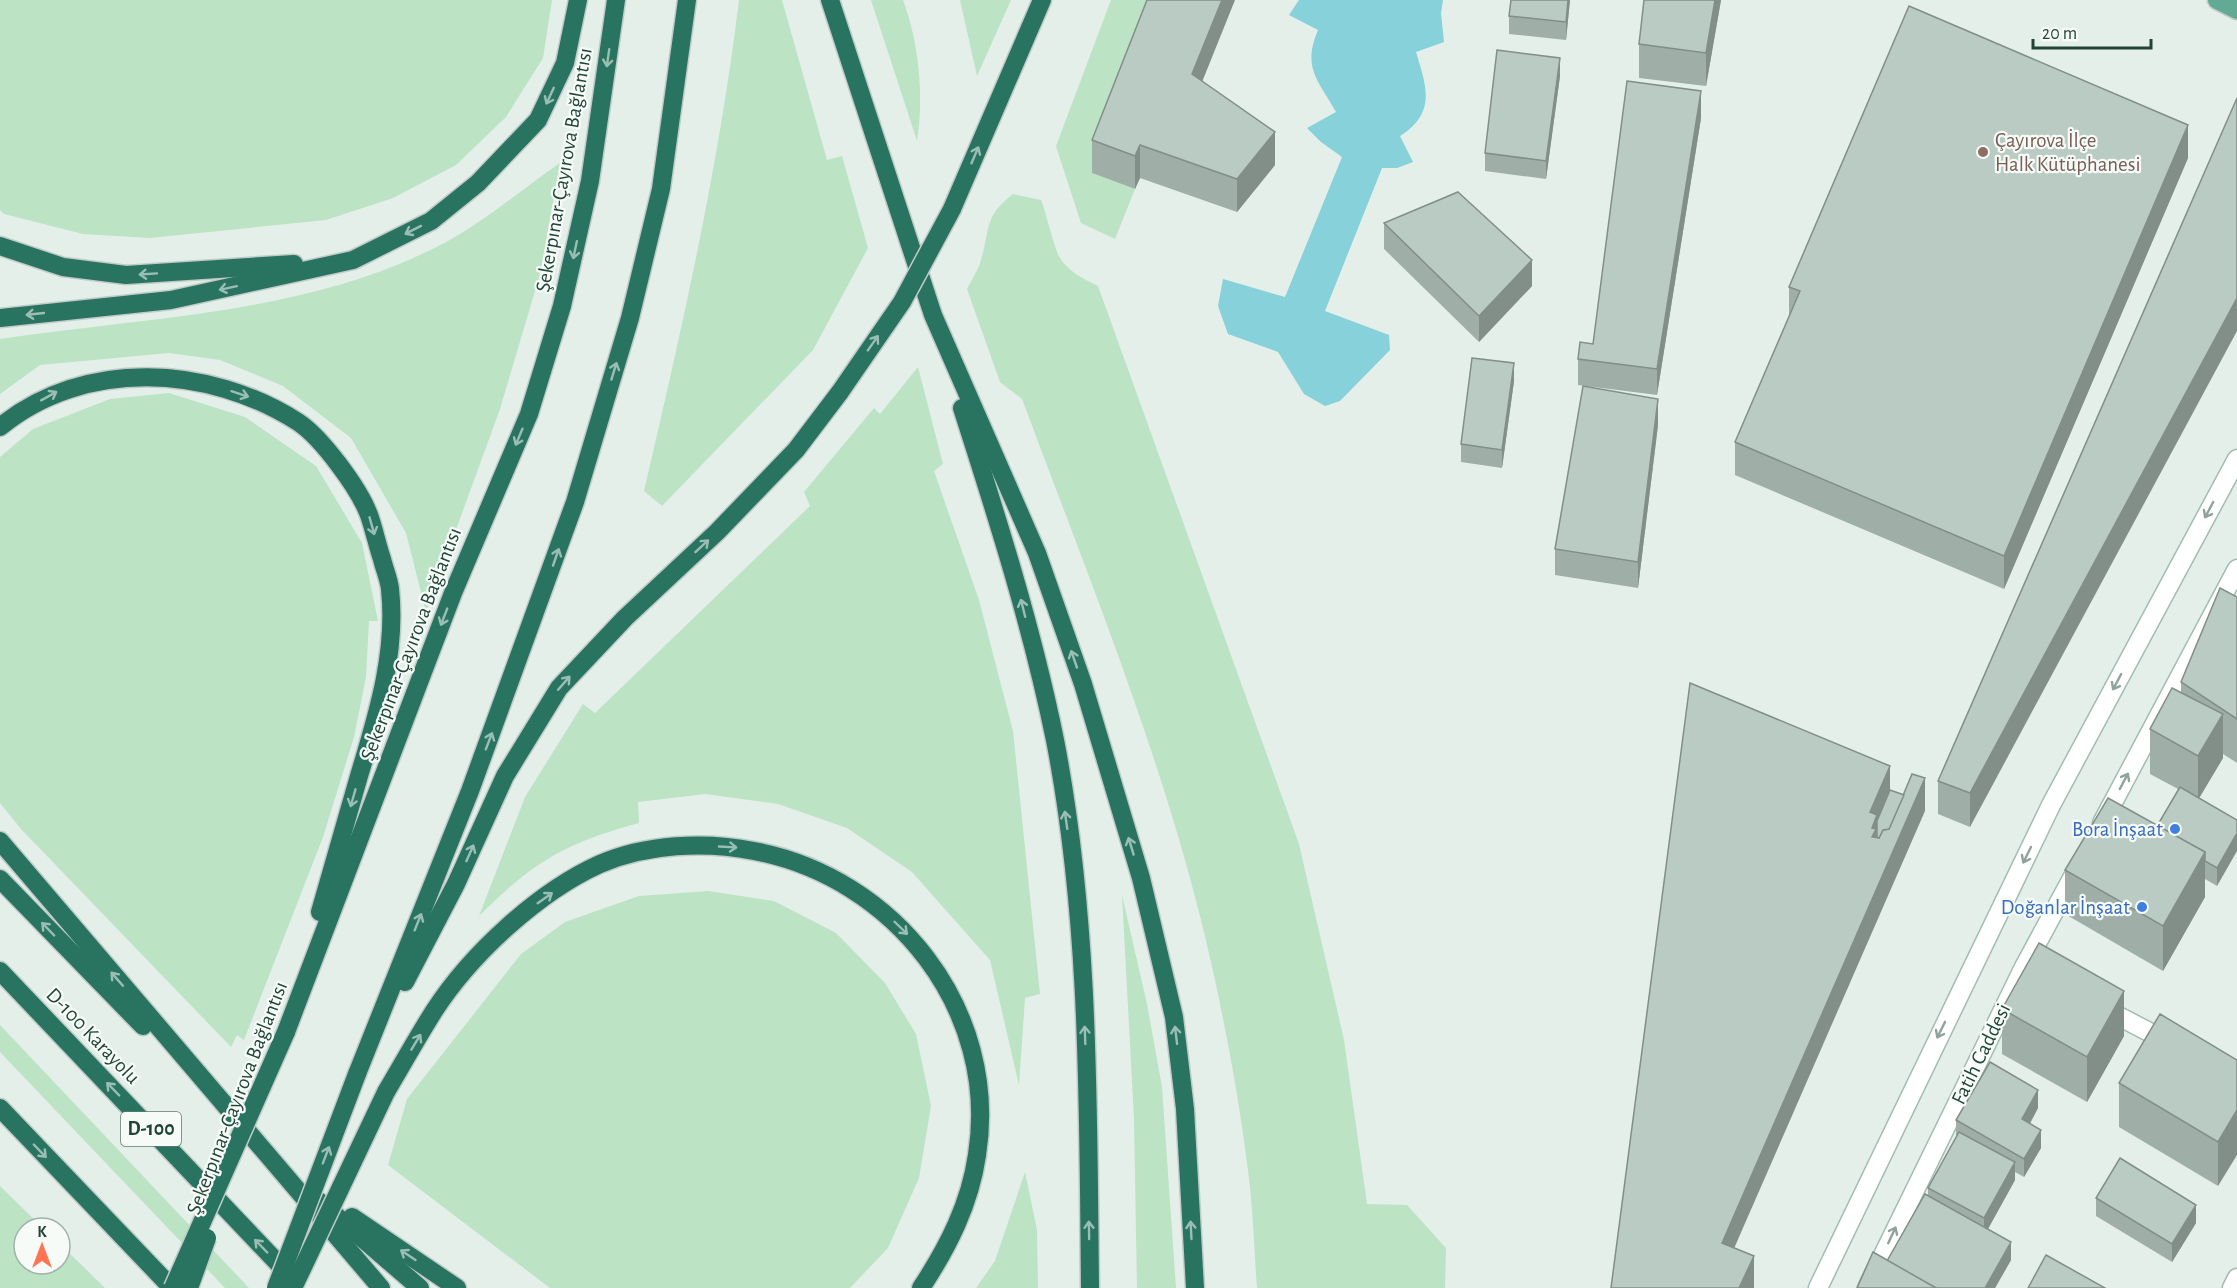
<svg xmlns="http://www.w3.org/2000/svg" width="2237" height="1288" font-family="'Alegreya Sans',sans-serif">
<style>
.green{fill:#bbe3c4}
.water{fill:#86d1da}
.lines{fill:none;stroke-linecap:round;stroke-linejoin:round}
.street-casing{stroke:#a6b8b1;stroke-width:21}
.secondary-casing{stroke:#a1bdb2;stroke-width:21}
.primary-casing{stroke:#c1cbc8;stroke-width:21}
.highway-casing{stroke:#c1cbc8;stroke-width:21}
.street{stroke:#fff;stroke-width:18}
.secondary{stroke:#fff;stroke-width:18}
.primary{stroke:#63aa95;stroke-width:18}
.highway{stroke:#297461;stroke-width:18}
.highway-bridge-casing{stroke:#c1cbc8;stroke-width:21;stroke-linecap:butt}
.highway-bridge{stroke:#297461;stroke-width:18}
.wall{fill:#9fafa8}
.shaded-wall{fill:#828e88}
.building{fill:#b9cbc3;stroke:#828e88;stroke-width:1.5}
.oneway{stroke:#9abeb4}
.oneway2{stroke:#90a29c}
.education-dot{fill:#8d6e63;stroke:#f6fbf8;stroke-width:2}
.shop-dot{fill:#3f7fe0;stroke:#f6fbf8;stroke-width:2}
.labels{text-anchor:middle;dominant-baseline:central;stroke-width:4.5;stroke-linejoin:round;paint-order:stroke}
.shield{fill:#f6fbf8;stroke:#617b72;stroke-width:1.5}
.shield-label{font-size:20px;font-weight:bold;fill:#214439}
.education-label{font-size:21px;fill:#785e54;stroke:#f6fbf8;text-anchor:start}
.street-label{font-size:21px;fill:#214439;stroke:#f6fbf8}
.shop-label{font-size:21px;fill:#366cbe;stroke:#f6fbf8;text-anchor:end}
</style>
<rect width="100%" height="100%" fill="#e4efea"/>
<!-- green -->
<g class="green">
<path d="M0 0H552L543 58 506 117 456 165 393 198 326 220 150 238 83 234 4 214 0 210Z"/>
<path d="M739 0H782L827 160 842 156 868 248 813 350 662 506 644 491C682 328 719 166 739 0Z"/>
<path d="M871 0H903C919 43 924 96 917 141Z"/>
<path d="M960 0H1011L977 76Z"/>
<path d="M1111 0H1155L1092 173 1135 189 1115 239 1081 223 1056 146Z"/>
<path d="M560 163 540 274 500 409 426 612 406 533 351 438 283 386 220 360 169 353 40 365 0 394V339C150 316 311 315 448 241 485 221 525 187 560 163Z"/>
<path d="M1013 194 1041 200C1046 212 1055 252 1060 258 1069 272 1084 279 1098 286L1299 844 1344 1040 1367 1204 1407 1205 1446 1248 1445 1288H1257C1254 1247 1253 1204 1247 1163 1239 1099 1227 1035 1213 971 1170 775 1092 587 1022 399L1000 382 967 289C971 281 977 272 980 263 991 230 982 218 1013 194Z"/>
<path d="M918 367 943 464 934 471 979 600 1013 731 1040 994 1025 998 1019 1085 990 960 912 872 847 828 778 804 705 794 638 802 639 823C565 843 533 862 479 916L525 797 583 704 595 713 810 506 804 492 874 408 880 414Z"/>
<path d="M169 393 245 417 316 466 362 543 378 621H369L366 677 354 737 323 837 244 1040 237 1035 231 1047 21 829 0 803V457L33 429 110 399Z"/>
<path d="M708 891 774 901 836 933 885 983 916 1034 931 1106 919 1178 888 1248 850 1288H550L388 1165 407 1099 521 954 565 922 639 896Z"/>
<path d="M1122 895 1147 1004 1162 1087 1176 1288H1137L1134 1119Z"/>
<path d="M0 1025 249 1288H225L0 1052Z"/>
<path d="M1025 1172 1037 1230 1038 1288H976L995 1261Z"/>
<path d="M0 1186 43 1228H24V1264H60V1244L105 1288H0Z"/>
</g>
<!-- water -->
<path class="water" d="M1299 0H1443L1441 13 1444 42 1416 52C1427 88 1436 113 1400 136L1413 162 1397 168H1382L1325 311 1389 335 1390 350 1340 401 1325 406 1304 394 1278 352 1228 334 1218 306 1223 279 1285 297 1342 157 1321 142 1307 128 1336 112C1318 80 1302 68 1318 30L1289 15Z"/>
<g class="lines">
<defs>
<path id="street" d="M2232 1288 2237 1278"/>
<g id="secondary">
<path d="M2102 823 2237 569"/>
<path d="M2103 1008 2172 1044"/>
<path d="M1818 1288 2051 805 2237 459"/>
<path d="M1867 1288 2024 967 2076 871"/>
</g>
<path id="primary" d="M2217 0 2237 10"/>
<g id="highway">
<path d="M830 0 933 315 1037 553 1083 684 1141 878 1174 1017 1185 1109 1195 1288"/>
<path d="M952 209 1042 0"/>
<path d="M0 246 63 267 126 275 294 264"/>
<path d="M0 318 171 300 353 260 431 221 478 183 538 120 565 63 578 0"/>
<path d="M962 408C997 517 1032 627 1055 740 1090 920 1088 1106 1090 1288"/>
<path d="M0 427C84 358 209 365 298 422 321 437 359 488 369 515 374 529 377 544 382 559 384 568 389 579 390 589 397 653 377 716 359 776 346 822 333 867 320 912"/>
<path d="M0 841 381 1288"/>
<path d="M0 879 143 1026"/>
<path d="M0 971 292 1278"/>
<path d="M405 982 456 884 505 776 559 688 625 618 717 532 796 450 840 392"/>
<path d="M286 1032 453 593 529 414 562 306 590 181 616 0"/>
<path d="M357 1074 470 791 575 502 630 318 661 189 687 0"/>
<path d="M386 1092C402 1065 417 1038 434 1011 471 954 538 892 600 864 646 844 705 841 754 851 894 877 1000 1010 977 1155 970 1204 948 1247 921 1288"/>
<path d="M0 1108 172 1288"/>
<path d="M320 1202 420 1288"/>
<path d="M352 1217 457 1288"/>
</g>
</defs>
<!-- street casing -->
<use href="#street" class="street-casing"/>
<!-- secondary casing -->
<use href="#secondary" class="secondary-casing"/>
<!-- primary casing -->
<use href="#primary" class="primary-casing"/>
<!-- highway casing -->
<use href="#highway" class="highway-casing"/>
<!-- street -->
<use href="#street" class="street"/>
<!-- secondary -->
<use href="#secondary" class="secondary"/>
<!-- primary -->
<use href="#primary" class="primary"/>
<!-- highway -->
<use href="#highway" class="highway"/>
<defs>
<g id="highway-bridge">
<path d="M840 392 902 302 952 209"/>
<path d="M173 1288 286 1032"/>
<path d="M189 1288 207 1238"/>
<path d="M276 1288 357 1074"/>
<path d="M293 1288 386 1092"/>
</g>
</defs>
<!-- highway-bridge casing -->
<use href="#highway-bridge" class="highway-bridge-casing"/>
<!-- highway-bridge -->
<use href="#highway-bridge" class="highway-bridge"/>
</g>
<!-- wall -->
<g class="wall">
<path d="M1570 0 1566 40 1509 34V16Z"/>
<path d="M1644 0H1721L1706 86 1639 78V44Z"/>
<path d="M1560 76 1546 179 1485 171V153Z"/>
<path d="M1203 81 1275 165 1237 212 1140 178 1135 189 1092 173V140Z"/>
<path d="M2237 98 1970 827 1938 814V781Z"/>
<path d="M1701 118 1657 395 1578 385V359L1593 344Z"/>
<path d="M2188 158 2004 589 1735 475V442L1789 316V287Z"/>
<path d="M1384 223 1532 286 1479 342 1384 249Z"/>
<path d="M1514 381 1502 468 1461 462V444Z"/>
<path d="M1658 425 1638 588 1555 575V549Z"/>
<path d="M2237 597V763L2223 754V758L2199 798 2237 820 2217 886 2205 879V897L2163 971 2065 914V870L2157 826 2178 789 2150 774V729L2181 693V682Z"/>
<path d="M2002 1009 2124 1036 2087 1102 2002 1054Z"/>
<path d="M2237 1060 2218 1186 2119 1127V1083Z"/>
<path d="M2038 1108 2030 1124 2041 1148 2024 1177 2015 1172V1180L1988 1229 2011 1260 1995 1288H1857L1887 1261 1928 1196V1188L1956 1137V1120Z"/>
<path d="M2096 1198 2196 1223 2172 1262 2096 1216Z"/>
</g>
<!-- shaded-wall -->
<g class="shaded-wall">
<path d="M1222 0H1235L1192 107V74Z"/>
<path d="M1568 0H1570L1566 40V22Z"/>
<path d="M1715 0H1721L1706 86V53Z"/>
<path d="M1560 58V76L1546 179V161Z"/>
<path d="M1701 91V118L1657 395V369Z"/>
<path d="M2188 125V158L2004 589V556Z"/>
<path d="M1275 132V165L1237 212V179Z"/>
<path d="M1140 145V178L1135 189V156Z"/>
<path d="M1532 260V286L1479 342V316Z"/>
<path d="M2237 298V331L1970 827V793Z"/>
<path d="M1514 363V381L1502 468V450Z"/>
<path d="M1658 399V425L1638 588V562Z"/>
<path d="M2223 714V758L2198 800V756Z"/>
<path d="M1890 766V799L1876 863 1870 812Z"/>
<path d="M1925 778V811L1722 1276V1243Z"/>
<path d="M2237 833V851L2217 886V868Z"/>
<path d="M2205 852V897L2163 971V926Z"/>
<path d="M2124 991V1036L2087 1102V1057Z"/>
<path d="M2038 1090V1108L2022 1137V1119Z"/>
<path d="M2237 1110V1155L2218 1186V1142Z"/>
<path d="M2041 1130V1148L2024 1177V1159Z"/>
<path d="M2015 1162V1180L1984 1236V1218Z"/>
<path d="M2196 1205V1223L2172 1262V1244Z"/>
<path d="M2011 1242V1260L1995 1288H1985Z"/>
<path d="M1754 1256V1288H1739Z"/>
</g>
<!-- building -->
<g class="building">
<path d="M1147 0H1222L1192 74 1275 132 1237 179 1140 145 1135 156 1092 140Z"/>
<path d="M1511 0H1568L1566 22 1509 16Z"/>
<path d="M1644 0H1715L1706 53 1639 44Z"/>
<path d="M1909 6 2188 125 2004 556 1735 442 1800 291 1789 287Z"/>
<path d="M1497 50 1560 58 1546 161 1485 153Z"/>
<path d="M1627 81 1701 91 1657 369 1578 359 1580 342 1593 344Z"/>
<path d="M2237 98V298L1970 793 1938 781Z"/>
<path d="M1458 192 1532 260 1479 316 1384 223Z"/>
<path d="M1472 358 1514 363 1502 450 1461 444Z"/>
<path d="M1583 386 1658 399 1638 562 1555 549Z"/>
<path d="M2220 588 2237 597V719L2181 682Z"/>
<path d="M1690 683 1890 766 1870 812 1877 815 1872 828 1876 829 1872 837 1879 838 1883 830 1889 829 1912 774 1925 778 1722 1243 1754 1256 1739 1288H1611Z"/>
<path d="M2172 688 2223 714 2198 756 2150 729Z"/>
<path d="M2180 787 2237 820V833L2217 868 2205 861V852L2157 826Z"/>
<path d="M1890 790 1904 795 1889 829 1883 830 1879 838 1877 837V821Z"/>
<path d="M2108 798 2205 852 2163 926 2065 870Z"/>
<path d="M2039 943 2124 991 2087 1057 2002 1009Z"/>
<path d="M2160 1014 2237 1060V1110L2218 1142 2119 1083Z"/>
<path d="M1990 1062 2038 1090 2022 1119 2041 1130 2024 1159 1956 1120Z"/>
<path d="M1959 1132 2015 1162 1984 1218 1928 1188Z"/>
<path d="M2120 1158 2196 1205 2172 1244 2096 1198Z"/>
<path d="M1925 1194 2011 1242 1985 1288H1936L1887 1261Z"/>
<path d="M1873 1252 1936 1288H1857Z"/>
<path d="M2046 1255 2105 1288H2028Z"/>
</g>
<!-- one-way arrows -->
<defs><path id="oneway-shaft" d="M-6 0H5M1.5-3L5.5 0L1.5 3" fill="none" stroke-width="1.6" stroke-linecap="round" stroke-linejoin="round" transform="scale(1.5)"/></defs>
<g class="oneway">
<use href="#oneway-shaft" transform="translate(608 58) rotate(98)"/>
<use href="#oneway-shaft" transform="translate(550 96) rotate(115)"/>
<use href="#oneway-shaft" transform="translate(975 155) rotate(-67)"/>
<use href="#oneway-shaft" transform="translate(413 230) rotate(153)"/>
<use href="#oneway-shaft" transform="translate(575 250) rotate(102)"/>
<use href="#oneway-shaft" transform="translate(148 274) rotate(176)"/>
<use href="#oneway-shaft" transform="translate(228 288) rotate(168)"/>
<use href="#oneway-shaft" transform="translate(35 314) rotate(174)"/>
<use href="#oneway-shaft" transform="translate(873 343) rotate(-55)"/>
<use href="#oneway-shaft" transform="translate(614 371) rotate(-73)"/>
<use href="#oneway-shaft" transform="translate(240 394) rotate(18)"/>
<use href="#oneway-shaft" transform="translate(49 396) rotate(-29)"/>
<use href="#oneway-shaft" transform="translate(519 437) rotate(113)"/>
<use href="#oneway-shaft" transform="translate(372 526) rotate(74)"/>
<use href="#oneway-shaft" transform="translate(702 546) rotate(-43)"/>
<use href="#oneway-shaft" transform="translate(556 557) rotate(-71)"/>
<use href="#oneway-shaft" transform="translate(1023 608) rotate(-104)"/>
<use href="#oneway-shaft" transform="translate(444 617) rotate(111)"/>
<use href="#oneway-shaft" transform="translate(1074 659) rotate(-109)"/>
<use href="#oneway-shaft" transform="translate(564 683) rotate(-49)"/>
<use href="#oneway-shaft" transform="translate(489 741) rotate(-69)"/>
<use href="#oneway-shaft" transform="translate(353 798) rotate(106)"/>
<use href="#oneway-shaft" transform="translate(1066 820) rotate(-98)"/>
<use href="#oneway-shaft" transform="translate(1131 846) rotate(-107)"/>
<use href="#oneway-shaft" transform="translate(728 847) rotate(3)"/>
<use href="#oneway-shaft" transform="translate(470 853) rotate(-66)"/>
<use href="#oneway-shaft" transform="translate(545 898) rotate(-35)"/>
<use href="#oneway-shaft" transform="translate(418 922) rotate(-68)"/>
<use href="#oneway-shaft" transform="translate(901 928) rotate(44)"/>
<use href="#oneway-shaft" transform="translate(48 929) rotate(-134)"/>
<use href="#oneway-shaft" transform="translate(117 979) rotate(-131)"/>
<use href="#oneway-shaft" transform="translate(1085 1035) rotate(-92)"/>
<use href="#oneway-shaft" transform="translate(1176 1035) rotate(-97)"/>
<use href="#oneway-shaft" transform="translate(416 1042) rotate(-59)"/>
<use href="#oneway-shaft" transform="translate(113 1089) rotate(-134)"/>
<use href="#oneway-shaft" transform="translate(40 1151) rotate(46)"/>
<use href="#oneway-shaft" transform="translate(326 1155) rotate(-69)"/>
<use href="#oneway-shaft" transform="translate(1089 1230) rotate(-91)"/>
<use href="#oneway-shaft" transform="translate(1191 1230) rotate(-93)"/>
<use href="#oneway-shaft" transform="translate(261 1246) rotate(-134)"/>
<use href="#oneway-shaft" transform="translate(408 1255) rotate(-146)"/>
</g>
<g class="oneway2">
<use href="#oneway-shaft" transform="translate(2209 510) rotate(118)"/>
<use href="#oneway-shaft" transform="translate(2117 682) rotate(118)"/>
<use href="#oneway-shaft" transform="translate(2124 781) rotate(-62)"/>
<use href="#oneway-shaft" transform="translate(2027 855) rotate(116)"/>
<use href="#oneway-shaft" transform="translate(1941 1030) rotate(116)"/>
<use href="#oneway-shaft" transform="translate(1892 1235) rotate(-65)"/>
</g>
<!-- markers -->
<circle class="education-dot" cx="1983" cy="152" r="6"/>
<g class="shop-dot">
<circle cx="2175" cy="829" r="6"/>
<circle cx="2142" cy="907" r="6"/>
</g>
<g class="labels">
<!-- shield labels -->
<rect class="shield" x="121" y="1112" width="60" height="34" rx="4.5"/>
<g class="shield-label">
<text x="151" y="1129">D-100</text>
</g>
<!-- education labels -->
<g class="education-label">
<text x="1995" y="140">Çayırova İlçe<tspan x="1995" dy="24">Halk Kütüphanesi</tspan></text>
</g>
<!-- street labels -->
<g class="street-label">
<text transform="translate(564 170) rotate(-80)">Şekerpınar-Çayırova Bağlantısı</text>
<text transform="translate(411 644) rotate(-69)">Şekerpınar-Çayırova Bağlantısı</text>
<text transform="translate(93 1036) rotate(46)">D-100 Karayolu</text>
<text transform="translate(1981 1054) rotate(-64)">Fatih Caddesi</text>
<text transform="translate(237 1098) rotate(-69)">Şekerpınar-Çayırova Bağlantısı</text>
</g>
<!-- shop labels -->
<g class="shop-label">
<text x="2163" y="829">Bora İnşaat</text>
<text x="2130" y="907">Doğanlar İnşaat</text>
</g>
</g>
<!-- north arrow -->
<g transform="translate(42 1246)"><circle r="28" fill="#f6fbf8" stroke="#a1b2ac" stroke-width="1.5"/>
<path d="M0-4.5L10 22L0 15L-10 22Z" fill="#ff7553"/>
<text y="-9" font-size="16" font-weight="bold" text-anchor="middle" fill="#214439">K</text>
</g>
<!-- scale -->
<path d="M2033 39v9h118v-9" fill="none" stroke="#214439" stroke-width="3"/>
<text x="2042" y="39" font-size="18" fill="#214439" stroke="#f6fbf8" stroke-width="4.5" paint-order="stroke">20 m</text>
</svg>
